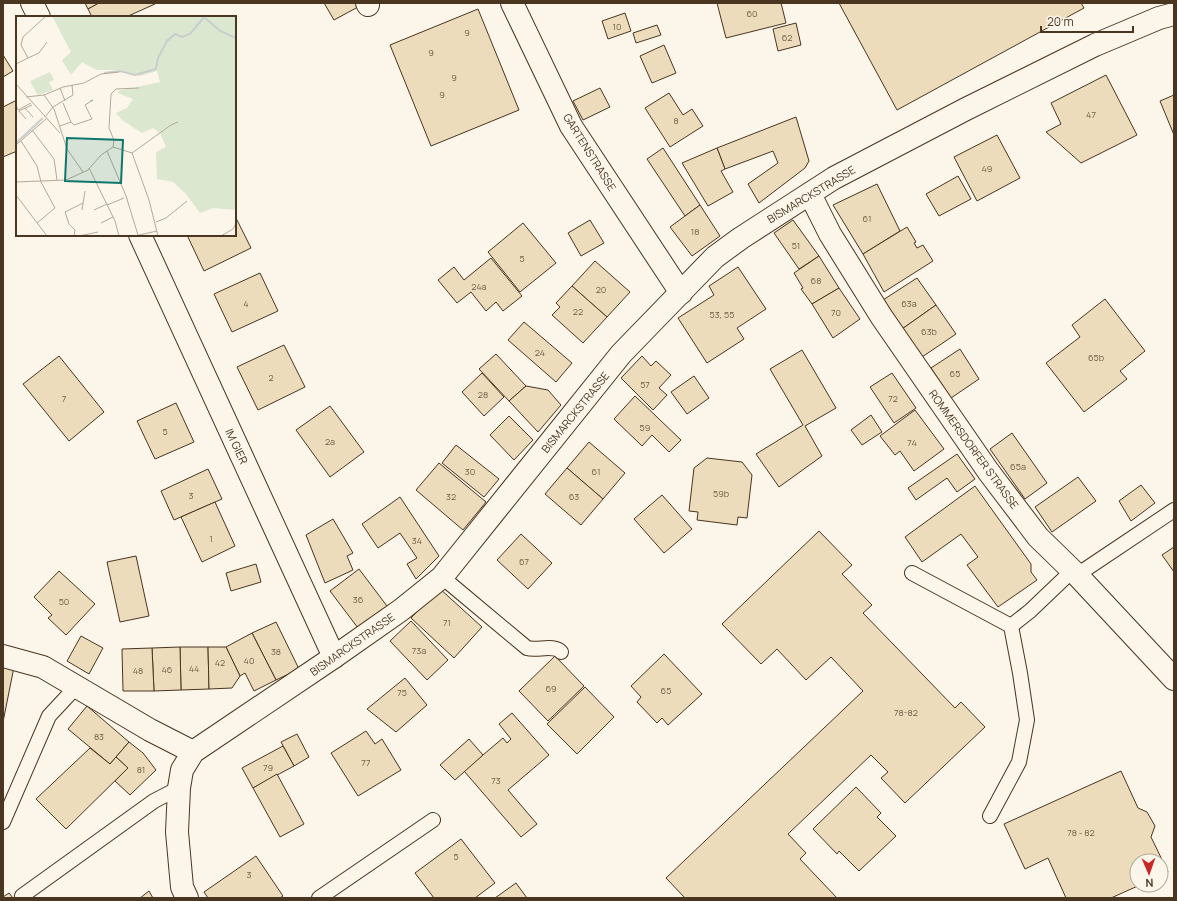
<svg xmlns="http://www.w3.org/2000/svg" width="1177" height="901" font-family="Manrope,sans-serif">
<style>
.building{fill:#ecdcbc;stroke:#4a3520}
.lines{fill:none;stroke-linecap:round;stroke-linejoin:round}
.lane-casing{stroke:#4a3520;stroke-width:16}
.street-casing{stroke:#4a3520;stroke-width:24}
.lane{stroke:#fbf6e9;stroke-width:14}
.street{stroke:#fbf6e9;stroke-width:22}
.labels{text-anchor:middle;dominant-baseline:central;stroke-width:3;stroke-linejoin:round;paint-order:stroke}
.number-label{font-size:9px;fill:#725f47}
.street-label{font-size:11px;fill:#4a3520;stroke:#fbf6e9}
.inset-river{fill:none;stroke:#c9cecd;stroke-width:2}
.inset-road{fill:none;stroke:#b4a999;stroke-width:1}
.view{fill:#0f766e;fill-opacity:0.15;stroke:#0f766e;stroke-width:2}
.inset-edge{fill:none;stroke:#4a3520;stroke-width:2}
</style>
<rect width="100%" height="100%" fill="#fbf6e9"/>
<!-- building -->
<g class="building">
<path d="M85 3H99L88 9Z"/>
<path d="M99 3H155V4L126 17H92L88 9Z"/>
<path d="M324 3H356L358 7 334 20Z"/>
<path d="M717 3H781L786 23 726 38Z"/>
<path d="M839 3H1081L1084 8 897 110Z"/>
<path d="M478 9 519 110 431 146 390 45Z"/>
<path d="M625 13 631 31 608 39 602 21Z"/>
<path d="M796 23 801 45 778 51 773 29Z"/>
<path d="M657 25 661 35 636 43 633 33Z"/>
<path d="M664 45 676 73 652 83 640 56Z"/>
<path d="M3 55 13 71 3 77Z"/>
<path d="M1106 75 1137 135 1081 163 1046 132 1061 124 1051 103Z"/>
<path d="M600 88 610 107 583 120 573 101Z"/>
<path d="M669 93 683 115 692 109 703 126 670 147 645 108Z"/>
<path d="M1174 95V135L1160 101Z"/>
<path d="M17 100V151L3 157V107Z"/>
<path d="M796 117 809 161 805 168 759 203 748 184 778 163 773 151 725 169 717 148Z"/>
<path d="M997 135 1020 178 977 201 954 157Z"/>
<path d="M663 148 700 205 685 216 647 159Z"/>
<path d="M717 148 725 169 721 171 733 192 708 206 682 163Z"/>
<path d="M958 176 971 199 939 216 926 194Z"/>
<path d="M877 184 900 231 863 254 833 205Z"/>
<path d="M700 205 720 236 692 256 670 227Z"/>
<path d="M235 216 251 248 204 271 187 235H235Z"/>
<path d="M590 220 604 243 581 256 568 233Z"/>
<path d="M793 220 819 256 799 269 774 233Z"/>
<path d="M523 223 556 263 520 292 488 252Z"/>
<path d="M907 227 916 242 914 243 917 248 923 245 933 261 884 292 863 254Z"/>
<path d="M819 256 839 288 812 304 801 289 803 288 794 273Z"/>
<path d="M491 258 522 296 503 311 496 302 486 311 471 292 457 303 438 280 454 267 464 280Z"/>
<path d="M595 261 630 292 607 317 572 286Z"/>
<path d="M738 267 766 309 737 328 744 339 707 363 678 318 714 295 709 286Z"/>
<path d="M260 273 278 311 232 332 214 294Z"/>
<path d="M917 278 936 305 902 329 883 300Z"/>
<path d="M572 286 607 317 583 343 552 315 560 307 556 303Z"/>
<path d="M839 288 860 319 833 338 812 304Z"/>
<path d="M1105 299 1145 351 1120 371 1127 379 1084 412 1046 363 1080 337 1072 325Z"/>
<path d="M936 305 956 334 922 357 902 329Z"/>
<path d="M524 322 572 363 556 382 508 340Z"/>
<path d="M284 345 305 387 258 410 237 367Z"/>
<path d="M960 349 979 379 951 398 931 368Z"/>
<path d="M802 350 836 408 805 426 822 456 779 487 756 454 803 425 770 369Z"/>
<path d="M496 354 526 386 509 401 479 369Z"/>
<path d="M59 356 104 412 69 441 23 384Z"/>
<path d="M642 356 651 366 656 361 671 375 659 388 667 395 653 410 621 378Z"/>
<path d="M482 373 504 397 484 416 462 392Z"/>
<path d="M892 373 916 408 894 423 870 387Z"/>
<path d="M694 376 709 398 687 414 671 392Z"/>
<path d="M526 386 548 390 561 405 538 432 509 401Z"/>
<path d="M635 396 681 440 669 452 652 435 642 446 614 419Z"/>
<path d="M176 403 194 442 155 459 137 421Z"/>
<path d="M330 406 364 452 330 477 296 430Z"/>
<path d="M915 410 944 449 914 471 900 451 895 455 880 436Z"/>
<path d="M871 415 882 432 862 445 851 430Z"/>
<path d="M509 416 533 440 514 460 490 435Z"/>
<path d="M1012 433 1047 483 1025 499 990 449Z"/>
<path d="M589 442 625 473 603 499 567 468Z"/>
<path d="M456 445 499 479 484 497 442 463Z"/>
<path d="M957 454 975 479 957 492 947 478 916 500 908 488Z"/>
<path d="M707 458 742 462 752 475 747 518 738 517 737 525 697 520 698 512 689 511 694 468Z"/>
<path d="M439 463 486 502 463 530 416 490Z"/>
<path d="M567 468 603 499 581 525 545 494Z"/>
<path d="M208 469 222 499 174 520 161 491Z"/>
<path d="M1078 477 1096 501 1052 532 1035 507Z"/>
<path d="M1141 485 1155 503 1131 521 1119 501Z"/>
<path d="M975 486 1031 564V572L1037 580 998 607 967 565 978 557 961 534 922 562 905 537Z"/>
<path d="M662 495 692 529 664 553 634 519Z"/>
<path d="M400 497 439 556 416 579 407 564 417 558 400 533 378 548 362 524Z"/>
<path d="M215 502 235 546 202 562 181 517Z"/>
<path d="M333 519 353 553 347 556 353 570 325 583 306 535Z"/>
<path d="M819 531 852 565 842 574 872 605 863 613 955 708 961 702 985 727 905 803 881 778 888 772 871 755 788 834 806 853 800 859 837 898H685L666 878 863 691 831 657 806 680 777 649 761 664 722 624Z"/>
<path d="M521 534 552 563 528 589 497 560Z"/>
<path d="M1174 547V572L1162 555Z"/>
<path d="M136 556 149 616 120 622 107 562Z"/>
<path d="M256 564 261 582 231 591 226 573Z"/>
<path d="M359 569 387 606 358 628 330 591Z"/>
<path d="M59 571 95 604 66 635 48 618 52 615 34 597Z"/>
<path d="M439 588 482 627 454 658 411 618Z"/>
<path d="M411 621 448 660 427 680 390 641Z"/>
<path d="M276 622 299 669 276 680 252 633Z"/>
<path d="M252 633 276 680 254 691 245 673 240 676 226 647Z"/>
<path d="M81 636 103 648 89 674 67 661Z"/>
<path d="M180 647H208L209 689 181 690Z"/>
<path d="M180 647 181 690 154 691 152 648Z"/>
<path d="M208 647H226L240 676 232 688 209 689Z"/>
<path d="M152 648 154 691H123L122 649Z"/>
<path d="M664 654 702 694 668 725 662 718 657 723 637 702 641 697 631 686Z"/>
<path d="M555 656 584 686 548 721 519 691Z"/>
<path d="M3 665 14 667 3 722Z"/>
<path d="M405 678 427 705 396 732 367 709Z"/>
<path d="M585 687 614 717 577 754 547 724Z"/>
<path d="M87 706 129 742 110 764 68 729Z"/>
<path d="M512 713 549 755 508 790 537 824 521 837 464 771 503 738 507 743 511 739 499 724Z"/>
<path d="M366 731 375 744 382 739 401 770 358 796 331 753Z"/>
<path d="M297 734 309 757 294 766 281 742Z"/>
<path d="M469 739 483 755 455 780 440 765Z"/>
<path d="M129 742 143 753 156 770 130 795 115 781 128 768 116 757Z"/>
<path d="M283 746 294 766 253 788 242 768Z"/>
<path d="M90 748 110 764 116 757 128 768 66 829 36 799Z"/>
<path d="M1121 771 1138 808 1147 812 1155 826 1151 837 1168 872 1161 875V861H1137V885H1140L1111 898H1066L1048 858 1025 869 1004 824Z"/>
<path d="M277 774 304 824 280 837 253 788Z"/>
<path d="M856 787 881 813 877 817 896 836 859 871 839 851 837 854 813 829Z"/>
<path d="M461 839 495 883 475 898H434L415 873Z"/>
<path d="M256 856 283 896 280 898H208L204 892Z"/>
<path d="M516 883 527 898H495Z"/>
<path d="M149 891 153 898H140Z"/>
<path d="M9 893 13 898H3V897Z"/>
</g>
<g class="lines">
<defs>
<g id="lane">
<path d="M912 573 1011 626"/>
<path d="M1077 575 1174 510"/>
<path d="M442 577 527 648C537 651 554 644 561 652"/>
<path d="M990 816 1019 762 1027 720 1020 673 1011 626 1030 611 1072 571"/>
<path d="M3 822 49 716 76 687"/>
<path d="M22 896 154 801 179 788"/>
<path d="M319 898 433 820"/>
</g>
<g id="street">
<path d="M32 3 39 17"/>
<path d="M367 3 368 5"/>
<path d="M512 3 571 126 681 293"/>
<path d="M810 194 830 234 881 316 988 471 1038 537 1077 575 1174 679"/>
<path d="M140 235 334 657"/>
<path d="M3 656 43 667 150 730 193 752"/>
<path d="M187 898 182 887 177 832 179 788 182 770 193 752 334 657 401 610 442 577 621 354 715 257 741 238 834 178 966 109 1095 45 1159 18 1174 14"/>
</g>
</defs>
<!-- lane casing -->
<use href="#lane" class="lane-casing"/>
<!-- street casing -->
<use href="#street" class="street-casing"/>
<!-- lane -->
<use href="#lane" class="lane"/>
<!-- street -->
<use href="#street" class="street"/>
</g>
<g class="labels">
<!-- number labels -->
<g class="number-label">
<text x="752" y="13">60</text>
<text x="617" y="26">10</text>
<text x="467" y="32">9</text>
<text x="787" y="37">62</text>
<text x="431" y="52">9</text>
<text x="454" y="77">9</text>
<text x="442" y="94">9</text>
<text x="1091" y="114">47</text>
<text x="676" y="120">8</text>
<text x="987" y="168">49</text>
<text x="867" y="218">61</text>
<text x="695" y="231">18</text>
<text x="796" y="245">51</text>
<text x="522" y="258">5</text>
<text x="816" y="280">68</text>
<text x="479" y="286">24a</text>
<text x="601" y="289">20</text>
<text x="246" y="303">4</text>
<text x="909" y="303">63a</text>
<text x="578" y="311">22</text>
<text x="836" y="312">70</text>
<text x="722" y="314">53, 55</text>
<text x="929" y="331">63b</text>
<text x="540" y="352">24</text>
<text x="1096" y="357">65b</text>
<text x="955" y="373">65</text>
<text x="271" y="377">2</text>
<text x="645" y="384">57</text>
<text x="483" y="394">28</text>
<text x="64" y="398">7</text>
<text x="893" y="398">72</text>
<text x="645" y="427">59</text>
<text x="165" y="431">5</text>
<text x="330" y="441">2a</text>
<text x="912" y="442">74</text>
<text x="1018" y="466">65a</text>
<text x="470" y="471">30</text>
<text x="596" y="471">61</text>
<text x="721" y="493">59b</text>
<text x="191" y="495">3</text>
<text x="451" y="496">32</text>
<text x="574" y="496">63</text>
<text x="211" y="538">1</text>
<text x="417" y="540">34</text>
<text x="524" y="561">67</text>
<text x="358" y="599">36</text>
<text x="64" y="601">50</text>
<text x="447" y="622">71</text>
<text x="419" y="650">73a</text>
<text x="276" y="651">38</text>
<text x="249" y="660">40</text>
<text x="220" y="662">42</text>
<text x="194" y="668">44</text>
<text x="167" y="669">46</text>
<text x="138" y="670">48</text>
<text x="551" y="688">69</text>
<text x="666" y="690">65</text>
<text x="402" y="692">75</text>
<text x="906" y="712">78-82</text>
<text x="99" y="736">83</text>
<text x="366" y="762">77</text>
<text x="268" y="767">79</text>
<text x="141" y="769">81</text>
<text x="496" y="780">73</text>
<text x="1081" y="832">78 - 82</text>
<text x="456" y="856">5</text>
<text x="249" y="874">3</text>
</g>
<!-- street labels -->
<g class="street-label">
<text transform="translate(590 152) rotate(58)">GARTENSTRASSE</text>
<text transform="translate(811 194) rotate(-31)">BISMARCKSTRASSE</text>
<text transform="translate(575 412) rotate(-51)">BISMARCKSTRASSE</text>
<text transform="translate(237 446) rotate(65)">IM GIER</text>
<text transform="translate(974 449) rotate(54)">ROMMERSDORFER STRASSE</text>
<text transform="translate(352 644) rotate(-35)">BISMARCKSTRASSE</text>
</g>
</g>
<!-- overview -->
<g transform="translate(16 16)">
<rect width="220" height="220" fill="#fbf6e9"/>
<path d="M36 0H220V194L197 192 184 197 170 178 157 166 141 163 140 136 150 131 144 117 137 112 126 117 106 104 100 97 111 92 117 83 102 77V75L144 66 141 55 124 60 104 54H80L66 46 55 59 46 44 55 36ZM34 56 38 64 33 66 37 74 22 79 14 65Z" fill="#dce7d0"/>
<path class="inset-river" d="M189 2 204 15 220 22M88 57 104 55 119 59 140 53 142 42 151 25 159 18 166 21 174 18 189 0M0 127 27 102"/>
<path class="inset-road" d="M12 42 23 37 31 26M0 48 12 42 5 29 7 21 30 0M0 68 44 117M44 72 49 85M28 79 38 93 51 133 67 156M10 81 28 79 47 71 68 67 85 58 103 56M0 89 2 94 15 87M9 92 17 101M29 101 37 91 57 79 56 69M10 103 3 95 16 89M55 106 58 109 76 103 69 89 77 84 74 85M44 110 55 106 47 87M16 114 38 143 41 164M5 125 21 150 25 166 39 192 21 207M0 129 30 103M97 131 98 124 93 112 95 78 100 73 123 72M97 131 116 137M91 135 110 180 122 219M116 137 133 184 142 220M116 137 155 109 162 106M73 152 99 205 103 220M0 166 50 164 72 154 85 139 97 131M0 179 31 220M91 189 108 182M66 194 69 175M78 194 91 188M140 206 150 202 171 185M85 207 97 201M58 220 59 214 53 208 49 196 67 187M63 220 82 216M119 220 141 215M205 220 217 213 220 207"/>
<path class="view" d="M51 122 107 124 105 167 49 165Z"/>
<rect width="220" height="220" class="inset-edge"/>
</g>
<!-- border -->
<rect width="1177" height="901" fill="none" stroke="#4a3520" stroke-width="8"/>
<!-- north arrow -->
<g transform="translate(1149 873) rotate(178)"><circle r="19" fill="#fbf6e9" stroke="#b4a999"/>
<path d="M0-3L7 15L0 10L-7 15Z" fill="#c62828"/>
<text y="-6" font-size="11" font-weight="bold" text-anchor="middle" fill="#4a3520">N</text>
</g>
<!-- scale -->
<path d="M1041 26v6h92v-6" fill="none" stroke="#4a3520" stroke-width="2"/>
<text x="1047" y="26" font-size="12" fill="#4a3520" stroke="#fbf6e9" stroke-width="3" paint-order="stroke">20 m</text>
</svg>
